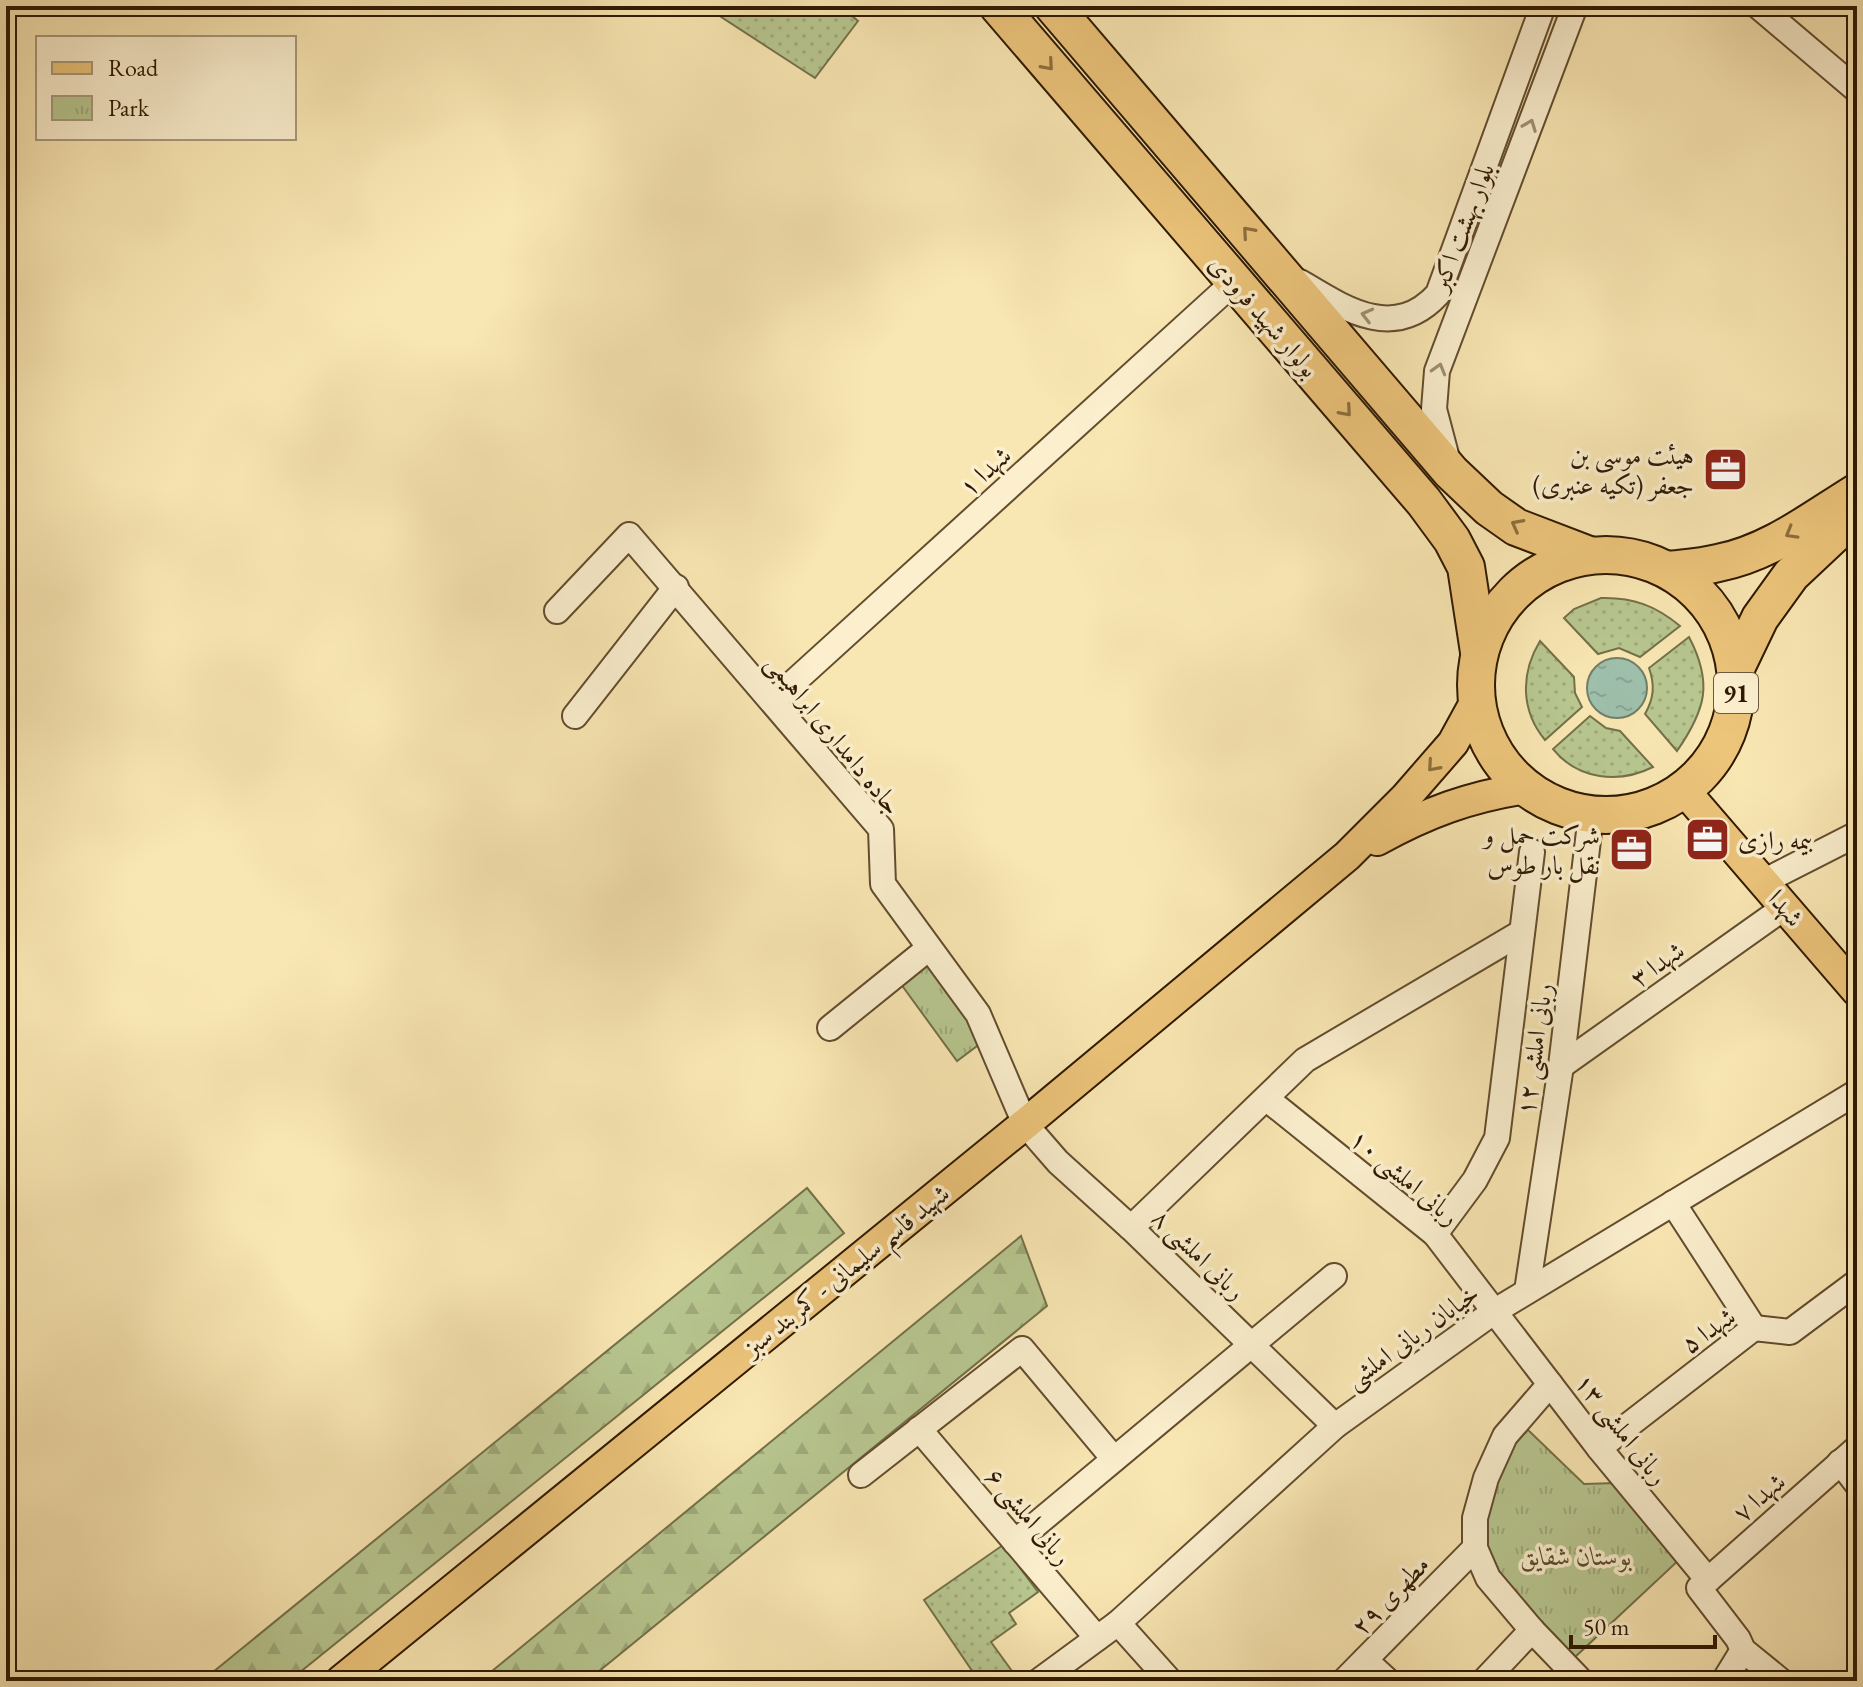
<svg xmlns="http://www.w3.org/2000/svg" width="1863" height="1687" font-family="'EB Garamond',Amiri,serif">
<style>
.grass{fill:url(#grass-dots);stroke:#747049;stroke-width:2}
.forest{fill:url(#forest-firs);stroke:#747049;stroke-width:2}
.park{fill:url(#park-tufts);stroke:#747049;stroke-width:2}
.water{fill:url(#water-ripples);stroke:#727d68;stroke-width:2}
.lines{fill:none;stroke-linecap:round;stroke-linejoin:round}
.minor-casing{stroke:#624c2e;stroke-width:28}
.major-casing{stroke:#2f1902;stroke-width:34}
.highway-casing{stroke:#2f1902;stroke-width:40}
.minor{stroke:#fbefce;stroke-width:24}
.major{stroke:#ecc47a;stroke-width:30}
.highway{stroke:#ecc47a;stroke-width:36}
.oneway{stroke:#8e6e3e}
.oneway2{stroke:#9f8f72}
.labels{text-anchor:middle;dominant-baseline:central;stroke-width:7;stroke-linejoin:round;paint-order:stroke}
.shield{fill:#fbefce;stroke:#6c593f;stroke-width:2}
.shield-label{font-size:24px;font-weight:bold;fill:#2f1902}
.street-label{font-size:26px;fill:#2f1902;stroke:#fbefce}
.poi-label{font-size:26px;fill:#2f1902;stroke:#fbefce;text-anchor:end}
.park-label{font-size:26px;font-style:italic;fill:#584d2d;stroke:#fbefce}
</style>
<defs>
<pattern id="grass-dots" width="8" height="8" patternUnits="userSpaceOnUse" patternTransform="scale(2)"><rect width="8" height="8" fill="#b8c790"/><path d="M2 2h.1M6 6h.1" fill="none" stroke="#9eaa7b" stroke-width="1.8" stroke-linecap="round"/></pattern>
<pattern id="forest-firs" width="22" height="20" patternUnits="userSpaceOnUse" patternTransform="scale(2)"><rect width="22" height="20" fill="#b8c790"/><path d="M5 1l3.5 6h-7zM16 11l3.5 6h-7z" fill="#9eaa7b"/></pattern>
<pattern id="park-tufts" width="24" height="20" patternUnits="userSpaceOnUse" patternTransform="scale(2)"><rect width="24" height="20" fill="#b8c790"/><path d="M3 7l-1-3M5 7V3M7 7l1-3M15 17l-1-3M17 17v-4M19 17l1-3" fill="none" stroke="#9eaa7b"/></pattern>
<pattern id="water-ripples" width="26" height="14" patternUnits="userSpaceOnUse" patternTransform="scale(2)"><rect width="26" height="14" fill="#9ec0ac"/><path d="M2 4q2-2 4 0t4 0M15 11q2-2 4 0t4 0" fill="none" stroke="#88a492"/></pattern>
</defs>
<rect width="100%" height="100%" fill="#f9e7b3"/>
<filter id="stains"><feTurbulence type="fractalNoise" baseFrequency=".0025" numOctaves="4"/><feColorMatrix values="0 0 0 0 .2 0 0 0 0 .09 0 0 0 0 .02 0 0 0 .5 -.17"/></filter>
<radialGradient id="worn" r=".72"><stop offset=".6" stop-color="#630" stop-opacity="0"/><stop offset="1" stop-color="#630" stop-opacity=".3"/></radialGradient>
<!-- grass -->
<g class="grass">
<path d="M673 6H840L858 21 815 78 718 15Z"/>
<path d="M1601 598C1633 597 1656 606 1680 626L1640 657 1619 648 1598 654 1564 618 1574 609Z"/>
<path d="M1689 637C1713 683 1706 709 1677 751L1645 714C1654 698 1655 685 1649 668Z"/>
<path d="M1540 641 1574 677 1575 693 1582 707 1545 740C1521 711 1520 674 1540 641Z"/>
<path d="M1590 716 1606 728 1620 731 1653 767C1619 784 1578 780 1553 749Z"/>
<path d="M1003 1545 1038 1592 1009 1613 1016 1624 991 1642 1017 1678 1013 1681H979L924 1600Z"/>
</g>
<!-- forest -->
<g class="forest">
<path d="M807 1188 844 1233 289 1681H202Z"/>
<path d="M1021 1236 1047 1306 587 1681H480Z"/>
</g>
<!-- park -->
<g class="park">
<path d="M926 960 985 1040 957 1061 898 980Z"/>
<path d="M1526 1428 1584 1484 1617 1483 1681 1558 1575 1657 1490 1571 1484 1520 1502 1459Z"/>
</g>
<!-- water -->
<circle class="water" cx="1617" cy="688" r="30"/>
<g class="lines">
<defs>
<g id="minor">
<path d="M1758 6 1857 90"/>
<path d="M1300 282C1345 309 1394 342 1438 294L1543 6"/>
<path d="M1448 462 1434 409 1437 371 1575 6"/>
<path d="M557 611 629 535 881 829 883 884 978 1014 1025 1124 1058 1162 1131 1228 1335 1426"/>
<path d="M773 701 1234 282"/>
<path d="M575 716 676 587"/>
<path d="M1763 882 1857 834"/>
<path d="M830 1028 929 948"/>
<path d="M1561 1066 1785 907"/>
<path d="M1267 1099 1435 1234 1599 1448 1708 1580"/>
<path d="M1673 1203 1754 1328"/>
<path d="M1131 1228 1305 1060 1522 932"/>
<path d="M1435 1234 1475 1180 1497 1138 1532 852"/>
<path d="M1527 1291 1561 1066 1591 815"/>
<path d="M1550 1384 1505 1436 1486 1478 1475 1518V1548L1488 1578 1532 1630 1581 1681"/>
<path d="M919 1429 1097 1638"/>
<path d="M1599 1448 1754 1328 1790 1332 1857 1282"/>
<path d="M1840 1462 1857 1484"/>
<path d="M861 1475 1022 1349 1114 1459"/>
<path d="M1015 1542 1334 1276"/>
<path d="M1118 1623 1170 1681"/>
<path d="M1365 1660 1388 1681"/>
<path d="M1039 1681 1118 1623 1335 1426 1495 1311 1857 1092"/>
<path d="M1344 1681 1475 1548"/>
<path d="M1484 1681 1532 1630"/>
<path d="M1724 1681 1743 1650"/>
<path d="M1781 1681 1743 1650 1738 1639 1699 1588 1857 1448"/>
</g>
<g id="major">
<path d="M1684 790 1857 991"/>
<path d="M1377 840C1428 812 1469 797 1526 788"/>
<path d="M341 1681 1025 1124 1347 856 1406 797 1453 743 1476 701"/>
</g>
<g id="highway">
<path d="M998 6 1424 502 1452 540 1466 567 1479 652"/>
<path d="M1053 6 1451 472 1489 508 1516 527 1589 555"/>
<circle cx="1606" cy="685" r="130"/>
<path d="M1668 570C1685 568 1702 567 1718 563 1770 553 1813 519 1857 492"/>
<path d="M1736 668 1760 618 1791 575 1857 513"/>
</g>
</defs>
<!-- minor casing -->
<use href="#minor" class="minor-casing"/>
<!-- major casing -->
<use href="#major" class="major-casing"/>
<!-- highway casing -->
<use href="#highway" class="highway-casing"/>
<!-- minor -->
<use href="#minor" class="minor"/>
<!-- major -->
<use href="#major" class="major"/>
<!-- highway -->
<use href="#highway" class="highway"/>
</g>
<!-- one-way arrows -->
<defs><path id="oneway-chevron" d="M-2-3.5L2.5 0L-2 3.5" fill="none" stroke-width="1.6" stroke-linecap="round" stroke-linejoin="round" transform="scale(2)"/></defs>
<g class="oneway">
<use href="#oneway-chevron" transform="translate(1048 65) rotate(49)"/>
<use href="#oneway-chevron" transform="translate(1248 232) rotate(-131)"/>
<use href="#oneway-chevron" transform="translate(1346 411) rotate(49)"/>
<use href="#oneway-chevron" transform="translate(1517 525) rotate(-152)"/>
<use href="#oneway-chevron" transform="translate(1791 533) rotate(150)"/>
<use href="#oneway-chevron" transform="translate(1433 766) rotate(131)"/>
</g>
<g class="oneway2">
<use href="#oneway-chevron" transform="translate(1530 125) rotate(-69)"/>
<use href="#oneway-chevron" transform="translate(1367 315) rotate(-166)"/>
<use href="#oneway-chevron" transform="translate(1439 369) rotate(-74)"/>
</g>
<!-- icons -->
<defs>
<symbol id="office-square" viewBox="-11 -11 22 22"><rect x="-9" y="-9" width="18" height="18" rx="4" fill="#8f2418" stroke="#fbefce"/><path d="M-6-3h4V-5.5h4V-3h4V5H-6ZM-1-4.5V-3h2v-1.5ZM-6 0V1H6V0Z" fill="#fff"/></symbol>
</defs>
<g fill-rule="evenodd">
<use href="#office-square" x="1700" y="444" width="51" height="51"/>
<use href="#office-square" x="1682" y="814" width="51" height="51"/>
<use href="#office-square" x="1606" y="824" width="51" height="51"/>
</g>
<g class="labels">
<!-- shield labels -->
<rect class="shield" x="1714" y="673" width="44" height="40" rx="6"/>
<g class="shield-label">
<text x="1736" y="693">91</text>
</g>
<!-- street labels -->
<g class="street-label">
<text transform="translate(1462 227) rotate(-69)">بلوار بهشت اکبر</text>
<text transform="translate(1264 316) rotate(49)">بولوار شهید فرودی</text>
<text transform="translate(985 471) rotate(-42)">شهدا ۱</text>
<text transform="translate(834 734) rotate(51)">جاده دامداری ابراهیمی</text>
<text transform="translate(1786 908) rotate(49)">شهدا</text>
<text transform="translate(1657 964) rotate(-35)">شهدا ۳</text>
<text transform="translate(1534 1049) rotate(-82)">ربانی املشی ۱۲</text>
<text transform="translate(1405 1177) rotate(40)">ربانی املشی ۱۰</text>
<text transform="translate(1199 1254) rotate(44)">ربانی املشی ۸</text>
<text transform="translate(846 1270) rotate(-39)">شهید قاسم سلیمانی - کمربند سبز</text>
<text transform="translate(1708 1330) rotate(-35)">شهدا ۵</text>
<text transform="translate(1412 1336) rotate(-36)">خیابان ربانی املشی</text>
<text transform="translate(1622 1429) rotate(52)">ربانی املشی ۱۳</text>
<text transform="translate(1759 1497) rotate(-41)">شهدا ۷</text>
<text transform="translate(1029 1516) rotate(50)">ربانی املشی ۶</text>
<text transform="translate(1390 1595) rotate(-46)">مطهری ۲۹</text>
</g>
<!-- poi labels -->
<g class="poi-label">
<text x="1694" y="455">هيئت موسی بن<tspan x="1694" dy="30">جعفر (تکیه عنبری)</tspan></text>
<text x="1600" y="835">شرکت حمل و<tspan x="1600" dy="30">نقل بار طوس</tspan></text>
<text x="1738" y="840" text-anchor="start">بیمه رازی</text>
</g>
<!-- park labels -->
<g class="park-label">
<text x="1576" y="1556">بوستان شقایق</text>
</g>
</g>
<!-- margin -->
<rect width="1863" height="1687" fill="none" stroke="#f9e7b3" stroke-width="32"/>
<rect x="8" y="8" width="1847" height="1671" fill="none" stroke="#2f1902" stroke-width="4"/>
<rect x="16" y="16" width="1831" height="1655" fill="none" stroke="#2f1902" stroke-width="2"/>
<!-- legend -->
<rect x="36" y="36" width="260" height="104" fill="#fbefce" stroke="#a9997c" stroke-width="2"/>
<rect x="52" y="62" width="40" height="12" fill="#ecc47a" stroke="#a9997c" stroke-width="2"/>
<text x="108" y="76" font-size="24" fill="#2f1902">Road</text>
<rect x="52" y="96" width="40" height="24" fill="url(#park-tufts)" stroke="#a9997c" stroke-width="2"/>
<text x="108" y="116" font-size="24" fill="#2f1902">Park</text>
<!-- scale -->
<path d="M1571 1635v12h144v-12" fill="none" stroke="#2f1902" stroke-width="4"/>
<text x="1583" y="1635" font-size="24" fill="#2f1902" stroke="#fbefce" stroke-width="6" paint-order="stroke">50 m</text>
<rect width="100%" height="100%" filter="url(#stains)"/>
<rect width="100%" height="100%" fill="url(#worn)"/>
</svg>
